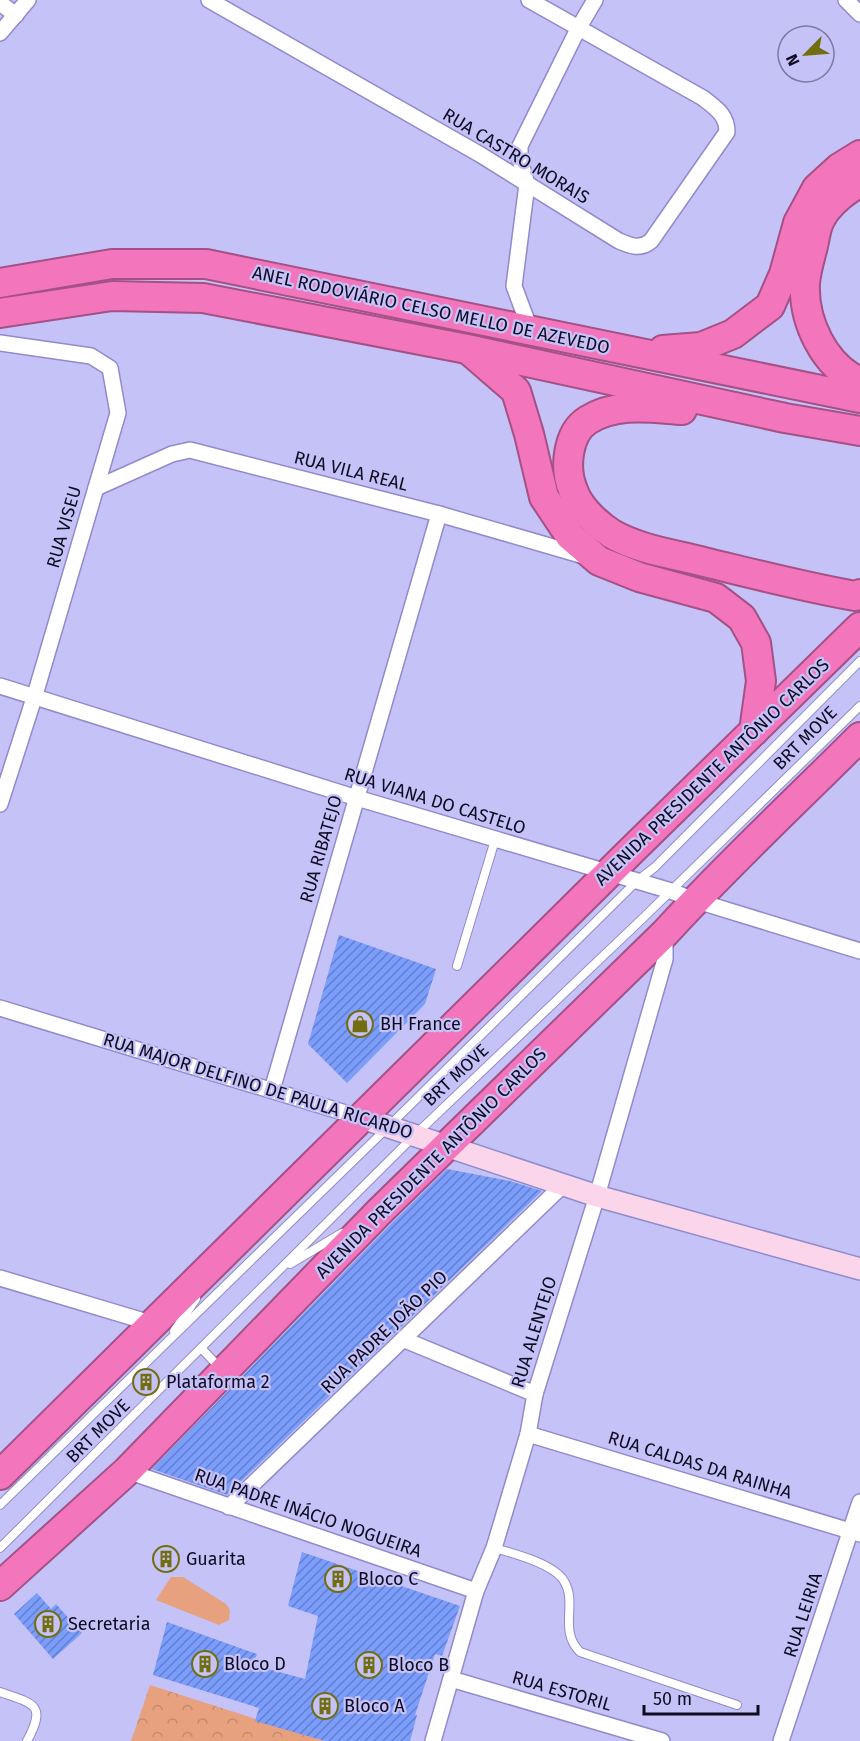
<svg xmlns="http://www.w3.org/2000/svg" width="860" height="1741" font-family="'Fira Sans',sans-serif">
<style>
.green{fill:#e7a17e}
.forest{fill:url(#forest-crowns)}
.building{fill:url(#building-hatch)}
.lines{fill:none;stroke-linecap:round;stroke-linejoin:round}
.lane-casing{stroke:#908bca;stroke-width:10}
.street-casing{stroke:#908bca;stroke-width:18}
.secondary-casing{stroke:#908bca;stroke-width:24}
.highway-casing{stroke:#a35186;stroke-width:32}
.lane{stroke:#fff;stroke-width:8}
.street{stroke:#fff;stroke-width:15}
.secondary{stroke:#fbd6eb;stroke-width:21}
.highway{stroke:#f376bc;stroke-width:28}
.labels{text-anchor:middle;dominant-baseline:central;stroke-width:4.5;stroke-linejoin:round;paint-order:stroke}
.street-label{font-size:18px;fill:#0f0b22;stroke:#c5c2f7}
.poi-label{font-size:18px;fill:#0f0b22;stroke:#c5c2f7;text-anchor:start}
</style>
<defs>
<pattern id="forest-crowns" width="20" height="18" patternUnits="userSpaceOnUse" patternTransform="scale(1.5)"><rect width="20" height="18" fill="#e7a17e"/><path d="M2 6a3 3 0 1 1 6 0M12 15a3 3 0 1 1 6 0" fill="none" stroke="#c5896d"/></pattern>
<pattern id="building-hatch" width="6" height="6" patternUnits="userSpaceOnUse" patternTransform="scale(1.5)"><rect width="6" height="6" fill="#7b9dfc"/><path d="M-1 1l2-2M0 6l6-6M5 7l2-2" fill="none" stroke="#637ecc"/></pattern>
</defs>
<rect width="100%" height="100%" fill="#c5c2f7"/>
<!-- green -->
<path class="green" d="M171 1577H183L226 1604 230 1610 229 1620 219 1625 156 1600Z"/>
<!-- forest -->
<path class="forest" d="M150 1685 324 1741H131Z"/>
<!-- building -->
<g class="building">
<path d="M339 935 436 969 425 1004 347 1083 308 1044Z"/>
<path d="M447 1169 510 1181 542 1191 227 1495 152 1469 392 1223Z"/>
<path d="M302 1552 460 1606 442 1656 435 1654 415 1715H417L410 1741H325L255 1721 259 1708 153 1675 167 1622 257 1654 253 1665 305 1679 318 1616 288 1606Z"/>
<path d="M167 1554 174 1564 163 1572 156 1564Z"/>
<path d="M37 1593 51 1609 56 1604 82 1633 53 1659 14 1614Z"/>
</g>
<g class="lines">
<defs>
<g id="lane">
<path d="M457 966 495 840"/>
<path d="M290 1264 342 1233"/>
<path d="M174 1331 196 1299"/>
<path d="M202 1349 220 1368"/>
<path d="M0 1505 389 1126 637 881 655 867 860 661"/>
<path d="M0 1548 416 1134 642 919 860 706"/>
<path d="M494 1548C513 1553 554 1564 564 1581 578 1604 558 1630 580 1652L737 1705"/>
<path d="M0 1692C34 1704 47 1704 27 1741"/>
</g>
<g id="street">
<path d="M209 0 481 155 619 241C631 246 640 250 651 241L727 132C727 115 716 108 703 98L529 0"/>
<path d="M846 0 860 14"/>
<path d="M0 3 16 15"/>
<path d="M0 33 28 0"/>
<path d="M530 329 514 286 527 184 520 160V146L578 29 595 0"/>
<path d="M0 343 91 356 110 368 118 413 35 695 0 804"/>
<path d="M96 488 172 454 190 450 439 514 584 556"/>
<path d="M0 686 357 798 671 891 694 900 860 951"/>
<path d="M0 1008 362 1118"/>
<path d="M272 1090 439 514"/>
<path d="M0 1278 154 1324"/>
<path d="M405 1340 535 1394"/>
<path d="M528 1434 860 1534"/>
<path d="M127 1471 476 1591"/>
<path d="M229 1507 564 1184"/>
<path d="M451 1679 662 1741"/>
<path d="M433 1741 476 1591 494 1548 528 1434 535 1394 597 1196 665 959V933"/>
<path d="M781 1741 860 1502"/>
</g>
<path id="secondary" d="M362 1118 597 1196 860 1269"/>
<g id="highway">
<path d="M860 182C845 191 828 203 820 220 816 227 815 238 813 246 810 258 806 271 805 283 803 321 824 366 860 382"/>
<path d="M0 283 112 264H206L860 398"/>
<path d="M0 313 112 296 203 298 467 349 785 418 860 431"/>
<path d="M663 350 701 347 733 334 770 306 784 274 798 223 817 188 839 168 860 155"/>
<path d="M471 352 516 391 529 434 544 497 570 536 599 561 639 577 716 598 742 618 756 643 761 681 754 731"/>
<path d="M682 410C650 408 617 402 588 420 567 433 564 469 573 490 579 508 597 524 612 534 640 550 674 554 704 562 754 574 804 587 855 596L860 594"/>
<path d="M0 1475 627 855 860 627"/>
<path d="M0 1586 127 1471 380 1211 665 933C727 865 795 802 860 737"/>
</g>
</defs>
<!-- lane casing -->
<use href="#lane" class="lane-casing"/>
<!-- street casing -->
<use href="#street" class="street-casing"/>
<!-- secondary casing -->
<use href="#secondary" class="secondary-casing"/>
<!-- highway casing -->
<use href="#highway" class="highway-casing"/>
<!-- lane -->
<use href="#lane" class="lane"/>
<!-- street -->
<use href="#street" class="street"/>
<!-- secondary -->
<use href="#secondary" class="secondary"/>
<!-- highway -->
<use href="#highway" class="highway"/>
</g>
<!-- icons -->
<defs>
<symbol id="shop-ring" viewBox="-11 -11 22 22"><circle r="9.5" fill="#c5c2f7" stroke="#726e0f" stroke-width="1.5"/><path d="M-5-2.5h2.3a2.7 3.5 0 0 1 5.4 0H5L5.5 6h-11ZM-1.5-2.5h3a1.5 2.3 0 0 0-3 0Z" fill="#726e0f"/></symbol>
<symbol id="building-ring" viewBox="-11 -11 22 22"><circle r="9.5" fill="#c5c2f7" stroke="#726e0f" stroke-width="1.5"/><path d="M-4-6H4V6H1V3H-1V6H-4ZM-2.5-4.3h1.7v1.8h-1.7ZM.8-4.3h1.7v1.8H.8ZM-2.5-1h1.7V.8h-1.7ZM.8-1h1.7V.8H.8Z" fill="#726e0f"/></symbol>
</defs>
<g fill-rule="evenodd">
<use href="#shop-ring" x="345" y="1009" width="30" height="30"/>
<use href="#building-ring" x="131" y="1367" width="30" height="30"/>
<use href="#building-ring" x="151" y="1544" width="30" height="30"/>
<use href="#building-ring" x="323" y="1564" width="30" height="30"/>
<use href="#building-ring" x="33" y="1609" width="30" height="30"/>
<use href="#building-ring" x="190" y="1649" width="30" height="30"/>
<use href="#building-ring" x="354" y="1650" width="30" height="30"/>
<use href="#building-ring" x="310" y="1691" width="30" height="30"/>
</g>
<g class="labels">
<!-- street labels -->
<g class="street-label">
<text transform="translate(516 156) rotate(31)">RUA CASTRO MORAIS</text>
<text transform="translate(431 310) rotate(12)">ANEL RODOVIÁRIO CELSO MELLO DE AZEVEDO</text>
<text transform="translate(351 471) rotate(14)">RUA VILA REAL</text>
<text transform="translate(64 527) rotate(-74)">RUA VISEU</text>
<text transform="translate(805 738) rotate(-45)">BRT MOVE</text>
<text transform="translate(712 772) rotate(-44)">AVENIDA PRESIDENTE ANTÔNIO CARLOS</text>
<text transform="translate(435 801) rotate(17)">RUA VIANA DO CASTELO</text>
<text transform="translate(321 849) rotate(-74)">RUA RIBATEJO</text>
<text transform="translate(456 1075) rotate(-43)">BRT MOVE</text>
<text transform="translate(258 1086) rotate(17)">RUA MAJOR DELFINO DE PAULA RICARDO</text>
<text transform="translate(431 1163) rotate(-45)">AVENIDA PRESIDENTE ANTÔNIO CARLOS</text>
<text transform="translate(384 1332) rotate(-44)">RUA PADRE JOÃO PIO</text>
<text transform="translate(534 1332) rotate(-73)">RUA ALENTEJO</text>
<text transform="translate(98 1431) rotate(-45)">BRT MOVE</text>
<text transform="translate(700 1465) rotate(17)">RUA CALDAS DA RAINHA</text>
<text transform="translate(308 1513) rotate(19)">RUA PADRE INÁCIO NOGUEIRA</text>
<text transform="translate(803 1615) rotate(-72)">RUA LEIRIA</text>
<text transform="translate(562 1691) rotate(16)">RUA ESTORIL</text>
</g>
<!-- poi labels -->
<g class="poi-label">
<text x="380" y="1024">BH France</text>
<text x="166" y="1382">Plataforma 2</text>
<text x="186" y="1559">Guarita</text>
<text x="358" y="1579">Bloco C</text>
<text x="68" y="1624">Secretaria</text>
<text x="224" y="1664">Bloco D</text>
<text x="388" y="1665">Bloco B</text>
<text x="344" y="1706">Bloco A</text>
</g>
</g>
<!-- north arrow -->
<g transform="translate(806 54) rotate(245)"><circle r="28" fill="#c5c2f7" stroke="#7c79a2" stroke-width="1.5"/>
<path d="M0-4.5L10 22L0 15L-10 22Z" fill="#726e0f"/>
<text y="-9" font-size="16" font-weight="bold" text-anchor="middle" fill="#0f0b22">N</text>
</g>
<!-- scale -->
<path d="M644 1705v9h114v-9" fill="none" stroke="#0f0b22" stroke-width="3"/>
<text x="653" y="1705" font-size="18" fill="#0f0b22" stroke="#c5c2f7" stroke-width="4.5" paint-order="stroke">50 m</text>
</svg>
